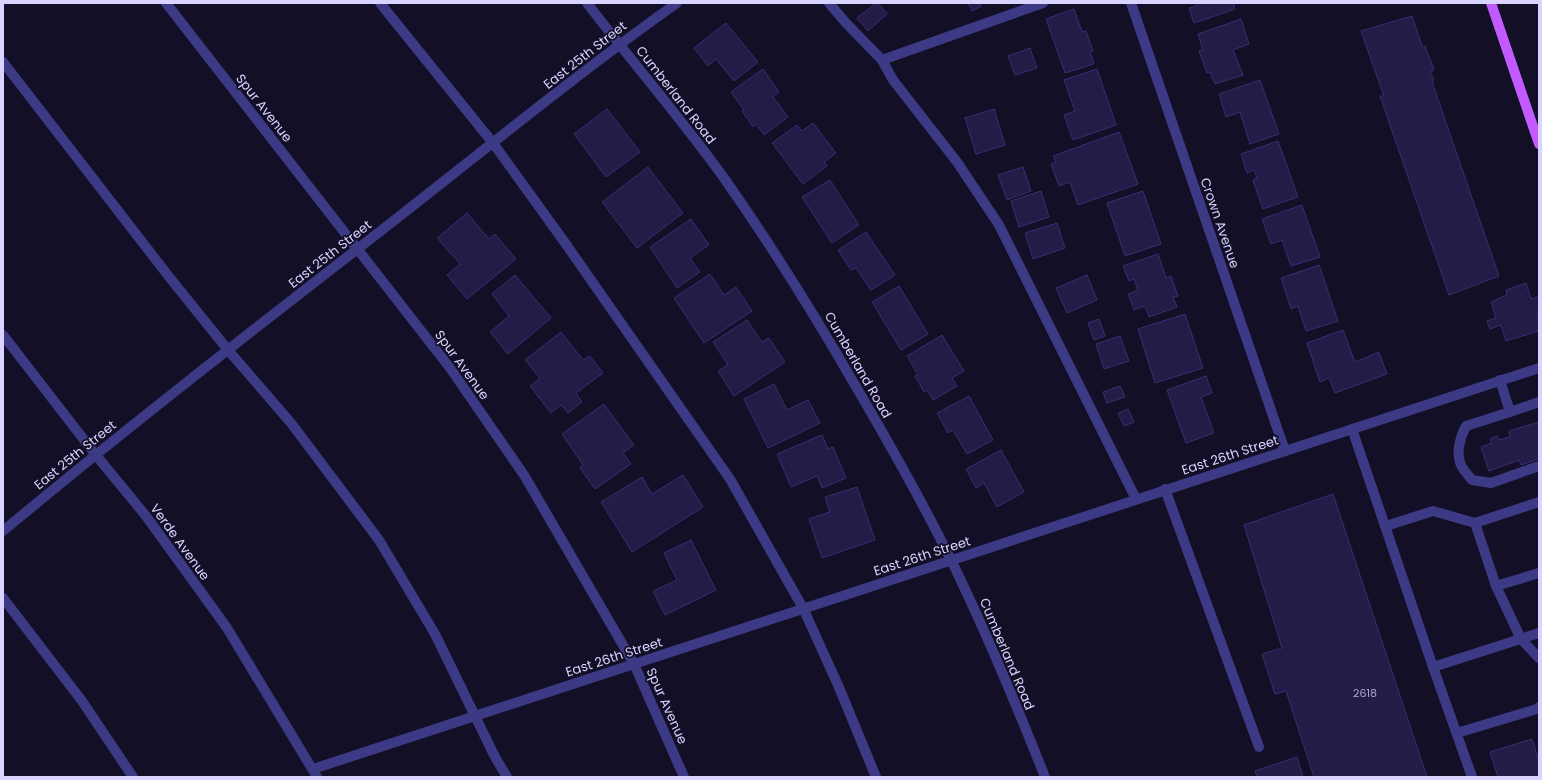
<svg xmlns="http://www.w3.org/2000/svg" width="1542" height="780" font-family="Poppins,sans-serif">
<style>
.building{fill:#241b47;stroke:#3b2d73}
.lines{fill:none;stroke-linecap:round;stroke-linejoin:round}
.service{stroke:#3d3a85;stroke-width:10}
.minor{stroke:#3d3a85;stroke-width:10}
.primary{stroke:#c25bff;stroke-width:10}
.labels{text-anchor:middle;dominant-baseline:central;stroke-width:3.5;stroke-linejoin:round;paint-order:stroke}
.number-label{font-size:11px;fill:#aca6d1}
.street-label{font-size:13px;fill:#d9d4ff;stroke:#130f26}
</style>
<rect width="100%" height="100%" fill="#130f26"/>
<!-- building -->
<g class="building">
<path d="M876 3H878L887 14 868 31 857 18Z"/>
<path d="M968 3H980L981 6 972 11Z"/>
<path d="M1196 3H1233L1235 9 1194 23 1189 8 1197 6Z"/>
<path d="M1074 9 1082 32 1086 31 1093 51 1090 52 1094 64 1065 73 1046 19Z"/>
<path d="M1412 16 1422 46H1425L1434 70 1430 72 1434 80 1432 82 1499 276 1449 295 1380 96H1384L1361 31Z"/>
<path d="M1241 19 1249 44 1233 50 1243 75 1215 84 1210 72 1207 73 1199 51 1203 50 1198 34Z"/>
<path d="M726 23 758 62 734 81 716 59 708 66 694 48Z"/>
<path d="M1030 48 1037 68 1015 75 1008 56Z"/>
<path d="M763 69 779 92 773 97 788 117 764 135 756 124 753 127 742 111 744 110 731 92Z"/>
<path d="M1097 69 1116 125 1073 140 1064 115 1075 111 1064 80Z"/>
<path d="M1260 80 1279 134 1250 144 1240 112 1226 117 1219 94Z"/>
<path d="M607 109 640 152 606 177 574 134Z"/>
<path d="M994 109 1005 145 976 154 965 118Z"/>
<path d="M813 123 836 153 824 162 827 166 803 184 772 143 797 125 802 131Z"/>
<path d="M1119 132 1138 184 1078 205 1070 182 1059 186 1051 164 1056 162 1053 156Z"/>
<path d="M1278 141 1298 197 1263 209 1253 180 1257 178 1254 170 1247 173 1241 154Z"/>
<path d="M648 167 683 213 637 248 602 202Z"/>
<path d="M1023 167 1031 191 1007 200 998 175Z"/>
<path d="M830 180 859 225 832 243 802 197Z"/>
<path d="M1041 191 1049 217 1019 227 1011 201Z"/>
<path d="M1143 191 1161 244 1125 256 1107 203Z"/>
<path d="M1302 205 1320 257 1291 266 1282 240 1271 244 1262 219Z"/>
<path d="M467 213 489 239 495 234 516 259 467 299 447 275 460 264 437 238Z"/>
<path d="M691 219 709 245 690 258 700 272 677 288 650 247Z"/>
<path d="M1057 223 1065 248 1033 259 1025 233Z"/>
<path d="M866 232 895 275 871 290 856 268 851 270 838 250Z"/>
<path d="M1158 254 1166 278 1171 276 1178 296 1173 297 1177 307 1149 317 1145 306 1134 310 1128 294 1138 290 1134 279 1129 281 1123 266Z"/>
<path d="M1319 265 1338 321 1306 331 1298 306 1291 309 1281 278Z"/>
<path d="M710 274 724 295 736 287 752 311 704 343 674 298Z"/>
<path d="M515 275 551 318 508 354 490 332 509 316 492 294Z"/>
<path d="M1087 275 1097 300 1067 313 1056 288Z"/>
<path d="M1526 283 1531 299 1539 296V313L1537 314 1539 319V331L1506 341 1501 325 1490 329 1487 321 1496 318 1491 302 1507 295 1506 290Z"/>
<path d="M899 286 928 334 901 350 872 302Z"/>
<path d="M1185 314 1203 368 1155 383 1138 329Z"/>
<path d="M1099 319 1105 336 1094 340 1088 323Z"/>
<path d="M747 320 762 342 769 338 785 362 734 396 718 371 728 365 713 342Z"/>
<path d="M1343 330 1355 362 1379 352 1387 374 1335 393 1329 378 1320 382 1307 343Z"/>
<path d="M561 332 583 360 590 356 603 373 576 393 582 402 568 413 561 405 551 413 530 386 540 378 525 360Z"/>
<path d="M942 335 964 371 952 378 957 386 933 400 927 390 924 392 915 376 918 375 907 356Z"/>
<path d="M1120 336 1129 361 1104 369 1096 344Z"/>
<path d="M1206 376 1212 393 1201 397 1214 433 1186 443 1167 390Z"/>
<path d="M774 384 787 410 808 400 820 423 768 448 744 399Z"/>
<path d="M1120 386 1125 397 1107 403 1103 392Z"/>
<path d="M969 396 993 440 967 454 953 430 948 433 937 413Z"/>
<path d="M604 404 634 445 623 453 631 464 595 489 580 468 583 465 562 434Z"/>
<path d="M1128 409 1134 422 1124 426 1118 413Z"/>
<path d="M1539 422V459L1521 465 1519 460 1489 471 1481 447 1492 443 1490 439 1497 436 1499 440 1510 437 1509 431Z"/>
<path d="M822 435 828 449 833 447 846 478 822 488 817 476 791 487 777 454Z"/>
<path d="M1001 450 1024 492 997 507 984 483 976 488 966 469Z"/>
<path d="M683 475 703 507 632 552 601 502 642 477 652 494Z"/>
<path d="M857 487 875 540 822 558 809 519 830 512 825 497Z"/>
<path d="M1333 494 1427 777H1314L1286 691 1275 694 1262 654 1282 648 1244 525Z"/>
<path d="M691 540 716 590 665 615 653 591 677 580 664 553Z"/>
<path d="M1532 739 1539 761V777H1498L1490 752Z"/>
<path d="M1297 757 1303 777H1257L1255 771Z"/>
</g>
<g class="lines">
<!-- service -->
<g class="service">
<path d="M380 3 493 143 563 240 730 479 803 608 838 685 876 777"/>
<path d="M829 3 846 23 882 60 893 80 957 162 999 225 1136 499"/>
<path d="M882 60 1043 3"/>
<path d="M3 62 170 278 228 350 291 423 379 540 435 634 495 757 507 777"/>
<path d="M1500 380 1510 412 1466 426C1460 437 1455 455 1462 467 1465 472 1469 476 1472 480L1491 483 1539 466"/>
<path d="M1510 412 1539 402"/>
<path d="M1352 429 1433 667 1472 777"/>
<path d="M1165 489 1259 747"/>
<path d="M1475 523 1496 586 1521 639 1539 658"/>
<path d="M1386 526 1433 511 1475 523 1539 502"/>
<path d="M1496 586 1539 573"/>
<path d="M3 598 82 701 133 777"/>
<path d="M1433 667 1539 633"/>
<path d="M1457 733 1537 709 1539 707"/>
</g>
<!-- minor -->
<g class="minor">
<path d="M166 3 450 368 524 475 634 664 684 777"/>
<path d="M587 3C632 62 681 118 724 178 771 245 814 314 855 385 889 443 922 501 951 560 986 631 1016 704 1045 777"/>
<path d="M1131 3 1285 451"/>
<path d="M3 335 95 454 146 516 227 628 317 777"/>
<path d="M3 531C129 426 258 326 387 226 483 151 577 74 677 3"/>
<path d="M313 769 1539 368"/>
</g>
<!-- primary -->
<path class="primary" d="M1491 3 1539 144"/>
</g>
<g class="labels">
<!-- number labels -->
<g class="number-label">
<text x="1365" y="693">2618</text>
</g>
<!-- street labels -->
<g class="street-label">
<text transform="translate(585 55) rotate(-38)">East 25th Street</text>
<text transform="translate(676 95) rotate(52)">Cumberland Road</text>
<text transform="translate(264 108) rotate(52)">Spur Avenue</text>
<text transform="translate(1220 223) rotate(71)">Crown Avenue</text>
<text transform="translate(330 254) rotate(-38)">East 25th Street</text>
<text transform="translate(462 365) rotate(54)">Spur Avenue</text>
<text transform="translate(858 365) rotate(60)">Cumberland Road</text>
<text transform="translate(75 455) rotate(-39)">East 25th Street</text>
<text transform="translate(1230 455) rotate(-18)">East 26th Street</text>
<text transform="translate(180 542) rotate(54)">Verde Avenue</text>
<text transform="translate(922 556) rotate(-18)">East 26th Street</text>
<text transform="translate(1007 654) rotate(67)">Cumberland Road</text>
<text transform="translate(614 657) rotate(-18)">East 26th Street</text>
<text transform="translate(667 706) rotate(66)">Spur Avenue</text>
</g>
</g>
<!-- border -->
<rect width="1542" height="780" fill="none" stroke="#d9d4ff" stroke-width="8"/>
</svg>
